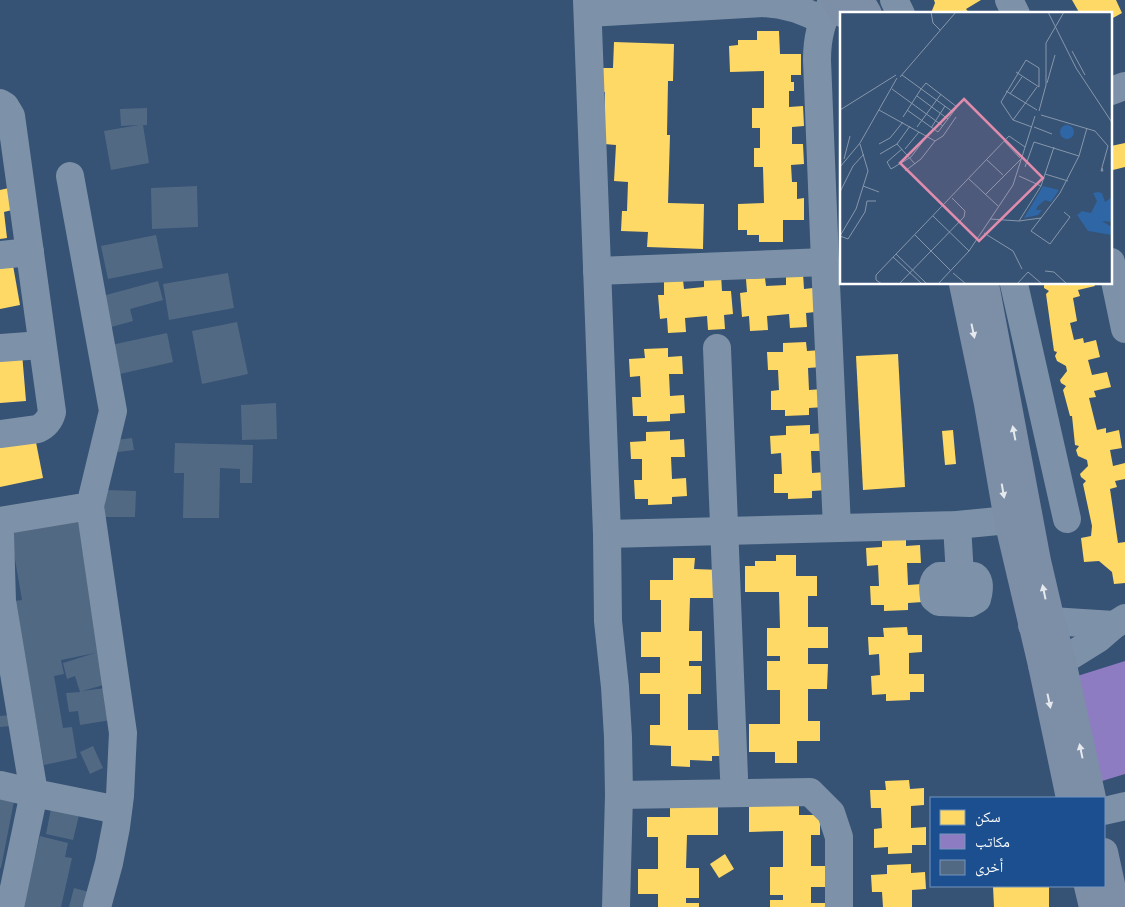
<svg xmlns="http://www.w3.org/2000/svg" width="1125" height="907" font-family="Montserrat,'Noto Naskh Arabic',sans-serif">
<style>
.homes{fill:#ffd966}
.offices{fill:#8e7cc3}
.building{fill:#526984}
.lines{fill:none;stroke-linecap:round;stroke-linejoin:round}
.minor{stroke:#7d92a8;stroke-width:28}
.major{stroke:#7d8ea7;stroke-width:28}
.oneway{fill:#e5e8ed}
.inset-road{fill:none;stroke:#8697ac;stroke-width:1}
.view{fill:#e08cad;fill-opacity:0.15;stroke:#e08cad;stroke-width:2.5}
.inset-edge{fill:none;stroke:#fff;stroke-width:2.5}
</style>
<rect width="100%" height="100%" fill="#365274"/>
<!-- homes -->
<g class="homes">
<path d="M934 0H981L966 9 970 14H932L931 13 935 3Z"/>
<path d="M1072 0H1116L1122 13 1111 19V14H1080Z"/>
<path d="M757 31H779L780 54H801V75H791V82H794V91H789V107L803 106 804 126 792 127V144H803L804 164 791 165 792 182H797V199L804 198V220H783V242H759V235H747V230H738V204L764 203 763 167H754V148H760V128H752V108H764V71L730 72 729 46 738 45V40H757Z"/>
<path d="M614 42 674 44 673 81H668L667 135H670L668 203 704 204 703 249 647 247 648 232 621 231 622 211H627L628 182 614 181 616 145 604 144 605 92 594 91 595 68H613Z"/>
<path d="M1125 143V167L1113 170 1111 163V146Z"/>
<path d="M9 188 12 210 4 212 7 238 0 239V190Z"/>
<path d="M11 254 20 305 0 309V256Z"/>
<path d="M803 273 804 289 813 288 815 312 806 313 807 327 790 328 789 314 767 316 768 330 750 331 749 316 742 317 740 293 747 292 746 279 765 278 766 286 786 285V274Z"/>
<path d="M721 275 722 291H731L733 314 724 315 725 329 708 330 707 316 685 318 686 332 668 333 667 318 660 319 658 295H664V281L683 280 684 289 704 287V277Z"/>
<path d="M1044 284H1094L1095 286 1078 290 1080 296 1073 298 1077 321 1070 323 1074 340 1083 338 1084 343 1096 340 1100 357 1088 360 1092 375 1107 372 1111 387 1094 391 1096 397 1089 398 1097 430 1106 428V433L1119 430 1122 448 1110 450 1113 466 1125 463V479L1115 481 1117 487 1110 489 1118 543 1125 542V583L1114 584 1112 572 1099 561 1084 562 1081 538 1091 536 1092 526 1083 484 1086 481 1081 477 1080 474 1088 466 1087 460 1078 456 1076 450 1079 446 1075 445 1072 416H1070L1063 390 1066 386 1061 383 1060 380 1067 371 1066 366 1057 361 1055 356 1057 352 1054 351 1046 294 1049 291 1044 288Z"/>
<path d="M806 342 807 351 821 350V367L808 368 809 390 823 389 824 407 809 408V415L785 416V410H771V391L779 390 778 370H768L767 352H783V343Z"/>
<path d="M668 348V357L682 356 683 374H669L670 396 684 395 685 413 670 414V421L647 422V416H633L632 397H641L640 376 630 377 629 359 645 358 644 349Z"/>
<path d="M22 353 26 401 0 403V355Z"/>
<path d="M898 354 905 487 863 490 856 356Z"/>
<path d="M810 425V434L824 433V451H811L812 473 826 472 827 490 812 491V498L788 499V493H774V474H782L781 453 771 454 770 436 786 435V426Z"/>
<path d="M33 427 43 478 0 487V438Z"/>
<path d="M953 430 956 464 945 465 942 431Z"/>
<path d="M670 431V440L684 439 685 457H671L672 479 686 478 687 496 672 497V504L648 505V499H635L634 480H642V459H631L630 442 646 441V432Z"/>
<path d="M906 537V546L920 545 921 563H907L908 585 922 584 923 602 908 603V610L884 611V605H871L870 586H879L878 565 867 566 866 548 882 547V538Z"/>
<path d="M776 555H796V576H817V596H808V627H828V648H808V664H828L827 689H808V721H820V741H797V763H775V752H749V724H780V690H767V661H780V656H767V628H780L779 592H745V566H755V561H776Z"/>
<path d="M673 558H695L694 569 721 570 720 598H690L689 631H702V661H689V666H701V694H688V730H722L721 756H712V761L690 760V767L671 766V746L650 745V725H660V694H640V673H660V657H641V632H661V600H650V580H673Z"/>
<path d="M907 627 908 635H922V652L909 653V674H924V692H910V700L886 701V694L872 695 871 676 880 675 879 654 869 655 868 637H884L883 628Z"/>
<path d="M909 780 910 789 924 788V805L911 806V828L926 827V845H912V853L888 854V847L874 848V829L882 828 881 808H871L870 790H886L885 781Z"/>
<path d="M799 794V815H820V835H811V866H831V887H811V903H831V907H770V900H783V895H770V867H783V831L749 832V806Z"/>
<path d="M670 795 718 807V835H687L686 868H699V898H686V903H699V907H658V894H638V869H658V837H647V817H670Z"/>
<path d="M725 854 734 869 719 878 710 864Z"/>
<path d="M911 864V873L925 872 926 889 912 890V907H883L882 892H872L871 875 887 874V865Z"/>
<path d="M993 886H1049V907H994Z"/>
</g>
<!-- offices -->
<path class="offices" d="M1125 661V774L1102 781 1071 678Z"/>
<!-- building -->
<g class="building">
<path d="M147 108V125H143L149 163 111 170 104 131 139 125 121 126 120 109Z"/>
<path d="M197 186 198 227 152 229 151 188Z"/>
<path d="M156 235 163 268 108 279 101 246Z"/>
<path d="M228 273 234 308 169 320 163 284Z"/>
<path d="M158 281 163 300 130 309 133 321 104 329 95 298Z"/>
<path d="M237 322 248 374 202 384 192 331Z"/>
<path d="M167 333 173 362 111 376V345Z"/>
<path d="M276 403 277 439 242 440 241 405Z"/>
<path d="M132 438 134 450 118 452 116 440Z"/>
<path d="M175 443 253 445 252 483H240V469L220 468 219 518H183L184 473H174Z"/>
<path d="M105 490 136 491 135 517H104Z"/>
<path d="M77 512 107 684 82 691 106 688 111 720 80 725 78 711 69 712 66 693 80 692 75 676 67 679 63 663 95 653 61 660 64 674 54 676 63 728 72 727 77 758 44 765 14 601 22 600 9 525Z"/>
<path d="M10 715 11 726 0 727V716Z"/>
<path d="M93 746 103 768 90 774 80 752Z"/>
<path d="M0 794 15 796 1 868H0Z"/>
<path d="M51 809 79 815 73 840 46 834Z"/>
<path d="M40 836 68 843 65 857 72 858 61 907H22Z"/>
<path d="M74 888 104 896 101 907H69Z"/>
</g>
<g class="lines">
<!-- minor -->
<g class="minor">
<path d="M587 0 607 534 608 621 615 687 618 737 619 795 616 907"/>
<path d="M834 0C821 18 817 38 817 60L825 262 837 528"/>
<path d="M894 0 901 14"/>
<path d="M1009 0 1016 14"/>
<path d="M588 13 764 3C786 4 804 10 823 21"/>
<path d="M1111 91 1125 86"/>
<path d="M0 103 5 106 11 116 52 412C50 420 46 425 38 429L0 434"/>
<path d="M0 255 30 252"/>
<path d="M1111 262 1125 329"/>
<path d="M597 271 825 262"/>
<path d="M1014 284 1067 519"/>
<path d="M0 348 42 345"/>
<path d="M717 348 734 777"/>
<path d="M90 506 123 733 120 796 116 827 109 863 97 907"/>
<path d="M0 521 90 506 113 411 70 176"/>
<path d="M957 525 960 576"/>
<path d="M607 534 957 525 1008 520"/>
<path d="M0 535 2 601 34 793 10 907"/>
<path d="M939 576H974C981 581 979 592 977 599L970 603 939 602 934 598C933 589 931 581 939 576Z"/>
<path d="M1032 625 1051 621 1114 625"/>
<path d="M1042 665 1062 661 1099 638 1114 625 1125 618"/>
<path d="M0 785 34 793 118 810"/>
<path d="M619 795 810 792 831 813 839 837V907"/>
<path d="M1104 811 1125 806"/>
</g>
<!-- major -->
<g class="major">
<path d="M835 0 844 14"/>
<path d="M860 0 868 14"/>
<path d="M963 284 988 404 1008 520 1042 665 1070 798"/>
<path d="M985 284 1037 561 1051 621 1062 661 1092 798"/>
<path d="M1104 852 1116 907"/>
<path d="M1088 886 1093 907"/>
</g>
</g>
<!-- one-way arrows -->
<defs><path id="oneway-solid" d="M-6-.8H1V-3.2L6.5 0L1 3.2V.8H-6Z" transform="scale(1.25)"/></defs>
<g class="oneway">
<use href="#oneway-solid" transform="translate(973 331) rotate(78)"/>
<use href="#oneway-solid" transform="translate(1014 433) rotate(-101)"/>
<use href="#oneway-solid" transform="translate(1003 491) rotate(80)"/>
<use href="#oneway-solid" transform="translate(1044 592) rotate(-102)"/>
<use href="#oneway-solid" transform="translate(1049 701) rotate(78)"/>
<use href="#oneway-solid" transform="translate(1081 751) rotate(-102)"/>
</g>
<!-- overview -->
<g transform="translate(840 12)">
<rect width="272" height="272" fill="#365274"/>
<path d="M220 120a7 7 0 1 1 14 0a7 7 0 1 1-14 0ZM203 174 219 178 211 190 205 188 198 194 196 198H202L198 203 184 206ZM258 180 262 181 265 190 272 185V210L262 209 272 215V223L248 219 237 203 242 199 251 201 257 189 253 181Z" fill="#2f66a5"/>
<path class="inset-road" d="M91 0 93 11 100 18M208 0 236 56 273 112M232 39 245 63M176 60 199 75M62 63 113 100M60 65 116 0M207 71 215 43M52 77 103 114M166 79 197 98M170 82 182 65M77 84 108 107M0 98 56 63M39 98 95 129 103 124 116 105M199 99 206 73V31L224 0M201 103 255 119 268 134 261 159H263L262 156M63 105 81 77 86 71 117 95 98 120 67 98M173 108 197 75M77 115 101 82M192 115 173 108 161 90 186 48 199 56V75M194 115 212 122M91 116 105 94M164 129 180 146M20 132 28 159 16 197 0 224 8 227 25 200 27 189H36M39 132 50 126 63 110M57 132 75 152M214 135 205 162 228 169M62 137 47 150 51 157 71 145 87 124M65 137 79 120M40 142 57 132 70 114M4 147 10 124M147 148 163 163M0 155 20 131 57 66M185 155 194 130 239 144M65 159 81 147 95 129M179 164 201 174 205 162M129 167 158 194M23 174 39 180M0 180 13 154 24 142M145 183 182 146M93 204 129 239M201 206 191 219 210 232 230 205 224 200M150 207 179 209 201 174M179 209 201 206 220 181 239 144 247 116M144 221 173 239 182 257M75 223 111 259M56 242 87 272M53 245 82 272M205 259 214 260 227 272M113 261 126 272M42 272 36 268V263L169 124 185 135M59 272 124 205 125 199 112 186M98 272 129 239 173 173 195 104M177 272 188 260 202 272"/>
<path class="view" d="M124 87 203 166 139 229 60 151Z"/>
<rect width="272" height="272" class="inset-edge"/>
</g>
<!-- legend -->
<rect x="930" y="797" width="175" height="90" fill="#1b4f8f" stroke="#7695bc"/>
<rect x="940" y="810" width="25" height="15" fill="#ffd966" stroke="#7695bc"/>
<text x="975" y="822" font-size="15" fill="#ffffff">سكن</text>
<rect x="940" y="834" width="25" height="15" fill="#8e7cc3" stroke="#7695bc"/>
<text x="975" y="847" font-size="15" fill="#ffffff">مكاتب</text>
<rect x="940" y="860" width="25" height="15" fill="#526984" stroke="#7695bc"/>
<text x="975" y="872" font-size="15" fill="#ffffff">أخرى</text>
</svg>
